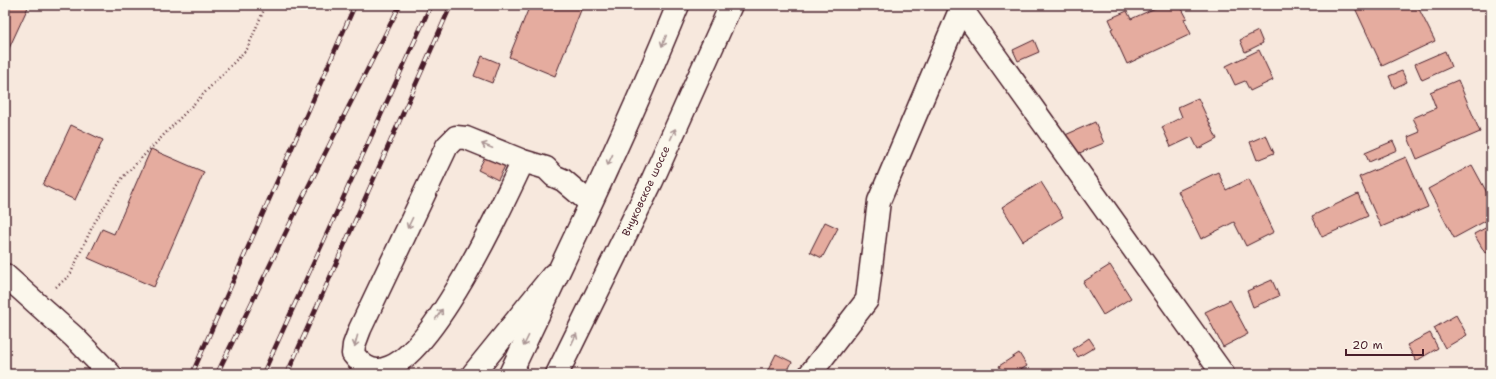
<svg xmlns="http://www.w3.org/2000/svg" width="1496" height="379" font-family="'Shantell Sans',sans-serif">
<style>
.building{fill:#e5ac9f;stroke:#4a1f2b}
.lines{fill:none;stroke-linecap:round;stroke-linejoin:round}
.minor-casing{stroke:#4a1f2b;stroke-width:25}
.major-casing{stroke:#4a1f2b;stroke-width:25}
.path{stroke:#4a1f2b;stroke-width:2.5;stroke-dasharray:1 3;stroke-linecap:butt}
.minor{stroke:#fbf7ec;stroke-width:22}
.major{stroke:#fbf7ec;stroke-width:22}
.rail-casing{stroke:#4a1f2b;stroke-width:4.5}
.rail{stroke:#fbf7ec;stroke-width:3;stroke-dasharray:9;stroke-linecap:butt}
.oneway{stroke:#ab9695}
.labels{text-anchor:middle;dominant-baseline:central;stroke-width:3;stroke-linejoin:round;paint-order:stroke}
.street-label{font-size:11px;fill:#4a1f2b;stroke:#fbf7ec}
</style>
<rect width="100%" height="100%" fill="#f7e8dd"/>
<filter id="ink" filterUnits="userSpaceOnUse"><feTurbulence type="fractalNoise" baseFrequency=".025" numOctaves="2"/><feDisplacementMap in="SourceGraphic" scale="8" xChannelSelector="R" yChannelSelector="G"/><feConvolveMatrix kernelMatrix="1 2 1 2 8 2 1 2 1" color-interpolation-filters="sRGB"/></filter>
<g filter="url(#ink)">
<!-- building -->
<g class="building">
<path d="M5 5H29L5 57Z"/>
<path d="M530 5H583L555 76 509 57Z"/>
<path d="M1162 5H1177L1179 8 1181 7 1187 18 1184 19 1191 34 1127 64 1111 29 1113 28 1109 19 1127 11 1131 19Z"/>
<path d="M1294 5H1310L1297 11Z"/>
<path d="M1362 5H1417L1435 41 1382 66 1355 8Z"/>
<path d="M1258 31 1263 43 1245 52 1240 40Z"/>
<path d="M1034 40 1039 52 1018 61 1013 50Z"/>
<path d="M1259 50 1273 80 1250 91 1245 81 1235 85 1226 66Z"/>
<path d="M1445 51 1451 67 1422 80 1415 64Z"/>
<path d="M482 56 499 63 492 83 474 76Z"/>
<path d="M1402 71 1407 82 1394 88 1389 76Z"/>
<path d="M1458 80 1480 132 1417 159 1408 137 1420 132 1413 118 1436 108 1430 92Z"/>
<path d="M1198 98 1217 139 1198 149 1192 137 1171 147 1162 127 1182 117 1178 107Z"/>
<path d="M1095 122 1104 143 1072 156 1063 136Z"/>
<path d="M71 125 103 140 75 200 43 185Z"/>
<path d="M1266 135 1274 153 1257 160 1250 142Z"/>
<path d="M1393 141 1397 150 1369 162 1365 153Z"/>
<path d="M151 149 204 172 154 287 88 258 102 229 114 234Z"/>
<path d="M486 155 506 164 498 180 478 170Z"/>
<path d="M1406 157 1428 207 1381 227 1359 177Z"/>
<path d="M1472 165 1491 200V218L1454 238 1428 189Z"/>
<path d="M1218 172 1226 190 1249 179 1274 232 1246 246 1234 222 1201 239 1178 191Z"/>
<path d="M1041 182 1063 217 1023 241 1002 207Z"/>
<path d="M1358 194 1368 216 1322 237 1312 216Z"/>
<path d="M825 222 838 228 822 258 810 252Z"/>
<path d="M1491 225V250L1485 253 1474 234Z"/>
<path d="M1110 265 1131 298 1103 315 1083 282Z"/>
<path d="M1272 280 1279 296 1253 307 1247 291Z"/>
<path d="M1230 300 1248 334 1223 347 1205 312Z"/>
<path d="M1456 315 1467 335 1445 348 1434 328Z"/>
<path d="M1430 333 1438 348 1416 361 1407 345Z"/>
<path d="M1089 338 1095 347 1078 357 1073 349Z"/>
<path d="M1019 353 1027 366 1014 374H1003L999 366Z"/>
<path d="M776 354 792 362 786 374H766Z"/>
</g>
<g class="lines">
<defs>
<g id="minor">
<path d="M961 8 1223 374"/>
<path d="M523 161C502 206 432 358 384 369 370 373 361 364 353 354L354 345 360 329 447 146 456 137 466 138 523 161 546 168 554 176 563 180 590 203"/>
<path d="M5 275 74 337 110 374"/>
<path d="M473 374 553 275"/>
<path d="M810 374 867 300 879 201 961 8"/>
</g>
<g id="major">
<path d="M510 374C568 252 627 130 678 5"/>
<path d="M557 374 652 181 731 5"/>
</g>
</defs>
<!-- minor casing -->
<use href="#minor" class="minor-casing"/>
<!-- major casing -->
<use href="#major" class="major-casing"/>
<!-- path -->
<path class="path" d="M56 287 70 275 93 225 123 177 247 49 266 5"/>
<!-- minor -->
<use href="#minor" class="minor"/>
<!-- major -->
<use href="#major" class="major"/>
<defs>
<g id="rail">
<path d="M192 374 355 5"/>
<path d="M217 374 302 199 400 5"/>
<path d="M263 374 431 5"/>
<path d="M287 374 451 5"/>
</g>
</defs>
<!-- rail casing -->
<use href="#rail" class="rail-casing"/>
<!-- rail -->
<use href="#rail" class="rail"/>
</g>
<!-- one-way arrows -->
<defs><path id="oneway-shaft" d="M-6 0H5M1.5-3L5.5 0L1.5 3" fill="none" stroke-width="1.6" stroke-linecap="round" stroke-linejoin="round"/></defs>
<g class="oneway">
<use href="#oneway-shaft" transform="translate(664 41) rotate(112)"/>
<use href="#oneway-shaft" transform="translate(673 134) rotate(-66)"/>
<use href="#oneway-shaft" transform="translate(487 146) rotate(-158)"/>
<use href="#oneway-shaft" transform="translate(610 160) rotate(115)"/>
<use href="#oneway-shaft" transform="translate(410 223) rotate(116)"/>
<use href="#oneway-shaft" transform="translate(439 314) rotate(-56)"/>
<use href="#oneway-shaft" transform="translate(574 339) rotate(-64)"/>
<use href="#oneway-shaft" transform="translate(356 341) rotate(105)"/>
<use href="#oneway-shaft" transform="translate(526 341) rotate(116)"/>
</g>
</g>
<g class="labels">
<!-- street labels -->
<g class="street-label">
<text transform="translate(646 191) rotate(-65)">Внуковское шоссе</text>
</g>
</g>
<!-- margin -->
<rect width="1496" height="379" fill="none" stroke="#fbf7ec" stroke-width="20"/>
<rect x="10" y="10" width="1476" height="359" fill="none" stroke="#4a1f2b" stroke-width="1.5" filter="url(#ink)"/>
<!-- scale -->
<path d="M1346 349v6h77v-6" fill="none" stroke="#4a1f2b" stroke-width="2"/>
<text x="1352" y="349" font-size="12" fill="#4a1f2b" stroke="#fbf7ec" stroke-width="3" paint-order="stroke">20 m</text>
</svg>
